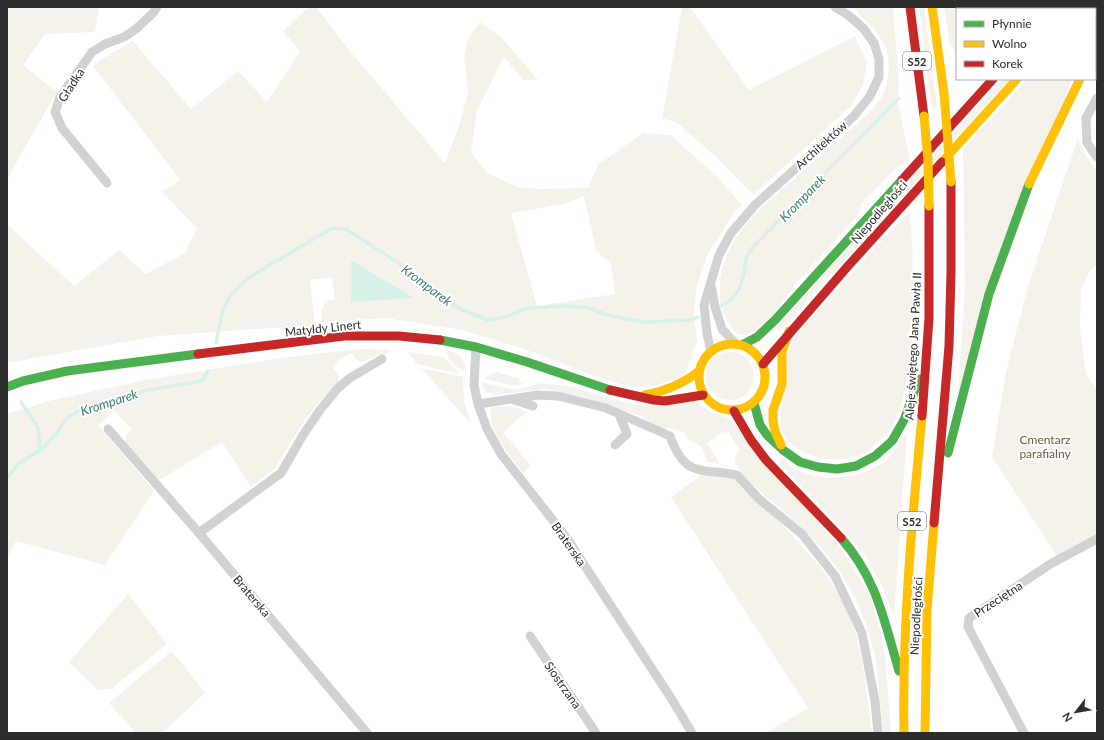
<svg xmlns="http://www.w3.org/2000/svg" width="1104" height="740" font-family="Lato,sans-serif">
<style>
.green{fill:#f4f2eb;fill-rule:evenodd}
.water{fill:#d7f1e9}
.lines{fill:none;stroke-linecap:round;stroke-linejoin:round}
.stream{stroke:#d7f1e9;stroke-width:3.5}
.street{stroke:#d2d2d2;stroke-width:9}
.fast{stroke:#4caf50;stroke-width:9}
.slow{stroke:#ffc107;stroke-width:9}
.jam{stroke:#c62828;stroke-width:9}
.slow-bridge{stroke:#ffc107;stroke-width:9}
.labels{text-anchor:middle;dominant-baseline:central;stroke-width:4;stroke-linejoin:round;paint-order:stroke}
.shield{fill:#fff;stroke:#6c6c6c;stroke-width:1}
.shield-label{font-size:11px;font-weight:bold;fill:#2d2d2d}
.street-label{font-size:12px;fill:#2d2d2d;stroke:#fff}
.park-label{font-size:12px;fill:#68603b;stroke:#fff}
.water-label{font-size:13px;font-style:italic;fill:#38826a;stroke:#fff}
</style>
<rect width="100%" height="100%" fill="#fff"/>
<!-- green -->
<g class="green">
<path d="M7 7 99 8 95 32 45 34 23 65 57 92 9 175 7 184Z"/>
<path d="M309 7H316L350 51 445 163 459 126 468 92 464 57 468 38 480 22 502 38 538 80H523L504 57 477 110 471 152 487 173 517 187 538 189 588 188 598 165 643 133 671 135 715 175 742 205 734 213 707 255 696 289 694 314 697 341 690 362 686 372 681 377 654 386 637 387 620 384 589 374 521 348 462 330 386 318 322 322C321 309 320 303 335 299L332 277 310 280 315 326 255 329 158 336 7 363V224L74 286 119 250 146 274 185 253 197 228 162 192 180 180 93 66 102 59 133 41 191 109 238 71 267 102 300 52 283 31ZM584 196 596 251 611 263 615 294 537 306 511 213 563 204ZM351 260 414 297 351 302Z"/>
<path d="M682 7H690L749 90 855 36 867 63 863 85 851 106 753 195 714 155 676 122 662 118Z"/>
<path d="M852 7H893L899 83 898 102 910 161 894 170 860 205 859 214 797 282 774 314 753 332 744 335 736 333C730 325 724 317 721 307 720 302 720 297 720 292 717 243 760 208 794 179 810 165 827 150 844 135 856 125 874 110 882 96 889 83 891 63 886 49 879 31 865 20 852 7Z"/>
<path d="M919 7H924L937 105 932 111Z"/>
<path d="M944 7H1052L1050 9H957V57H956L953 46H950Z"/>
<path d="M1003 79H1010L779 332V330L776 327Z"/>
<path d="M1027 79H1072L958 394 965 284 963 150Z"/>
<path d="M1078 138 1083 151 1097 172V265L1090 270 1081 289 1080 327 1086 374 1097 390V534L1057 556 992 457 1006 372 1028 286Z"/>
<path d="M910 212C914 269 917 328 906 385 903 397 901 412 894 423 887 435 871 451 858 456 833 465 794 457 782 431 780 428 781 423 781 419 780 395 784 359 795 337 801 328 818 311 826 302 854 272 880 240 910 212Z"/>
<path d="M360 349 392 350 382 357 380 354 362 362 356 359 351 353 340 360 333 367 339 376 338 384 318 403 301 426 275 468 251 487 222 442 159 480 127 445C124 438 126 434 131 429L115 411 98 425 154 491 105 565 16 541 7 558V414L49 401 145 380 281 358Z"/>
<path d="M447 350C459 352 465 359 466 371 459 370 445 359 447 350Z"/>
<circle cx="730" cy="376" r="24"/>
<path d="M408 352 443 357 460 374 417 364Z"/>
<path d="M421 368 463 377 464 401 471 424Z"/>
<path d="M497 372 520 379 518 382 525 384 514 386 485 379 489 375Z"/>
<path d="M481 382 516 390 541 383 573 387 619 401 639 405 656 406 694 402C700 404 704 408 710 411 717 415 725 415 731 420L839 546 869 593 881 633 885 655 891 733H883L875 654 864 619 856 599 840 572 821 547 798 524 754 486 745 478 734 460 739 449 728 432 721 433 707 443 720 464 707 462 702 447 688 439 685 433 668 427 663 431 646 423 643 417 594 400 558 391 544 389 494 395 485 391Z"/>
<path d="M508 406 517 408 527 412 503 432 531 466 523 473C512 458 485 428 491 408Z"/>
<path d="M907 433 894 616 882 586 868 560 854 541 778 462 781 458C786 462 792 467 798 470 825 483 863 479 886 460 894 453 900 442 907 433Z"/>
<path d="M705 472 737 475 819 565 841 597 856 633 864 673 872 733H766L808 708 671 497Z"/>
<path d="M128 594 167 644 111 689 98 690 69 662Z"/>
<path d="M172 651 205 693 162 733H136L109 703Z"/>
</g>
<!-- water -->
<path class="water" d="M351 260 415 298 351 302Z"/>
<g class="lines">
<!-- stream -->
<g class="stream">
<path d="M990 9 992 7"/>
<path d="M721 306 731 300 739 289 744 274 746 258 752 248 899 98"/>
<path d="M216 343 222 313 229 297 248 278 332 228 346 229 405 267 460 309 488 320 505 317 528 308 568 306 588 308 611 316 645 322 689 320 698 317"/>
<path d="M21 402 38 428 40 451"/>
<path d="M7 478 18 464 42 449 57 433 66 419 80 410 144 391 202 381 208 371"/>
</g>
<!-- street -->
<g class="street">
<path d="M1097 98 1086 118 1087 143 1097 157"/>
<path d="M107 183 62 128 55 112 60 97 92 52 105 44 124 37 136 29 153 13 157 7"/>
<path d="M711 285 715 307 722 329 736 344"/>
<path d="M476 347 474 385 478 404 487 429 501 454 566 537 671 698 692 733"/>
<path d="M711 351 707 334 704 305 719 255 731 233 755 205 854 116 870 96 879 77V59L874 43 863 28 848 15 835 7"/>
<path d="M514 400 533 406"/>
<path d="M478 404 538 395 558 396 606 408 670 436C685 478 700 468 737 475L759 499 802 534 835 576 862 633 875 701 878 733"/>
<path d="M108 429 199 533"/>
<path d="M615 445 627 434 619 414"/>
<path d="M530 636 596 733"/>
<path d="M367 733 199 533 281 473 303 435 320 410 338 388 350 378 382 359"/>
<path d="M1024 733 968 627 969 618 1052 563 1097 539"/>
</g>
<!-- fast -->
<g class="fast">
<path d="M1095 53 1097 49"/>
<path d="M440 340 476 347 527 362 610 390"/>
<path d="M742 345 757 337 775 320 902 180"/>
<path d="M7 387 23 381 67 371 198 354"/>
<path d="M754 403 760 425 767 435 783 450 800 462 818 467 837 469 856 466 875 456 892 441 904 420 919 379"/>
<path d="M948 453 989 294 1029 184"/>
<path d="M841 538C877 579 884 620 899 671"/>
</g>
<!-- slow -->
<g class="slow">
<path d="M932 7 944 93"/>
<path d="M1057 9 1059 7"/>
<path d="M942 162 1017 79"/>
<path d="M1029 184 1080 79"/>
<circle cx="732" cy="377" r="33"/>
<path d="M645 395C665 391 683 384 699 371"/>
<path d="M781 445 775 431 773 421V410L782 384V352L789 331"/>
<path d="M904 733C902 627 912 522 922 416"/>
<path d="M925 733 927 610 934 523"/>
</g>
<!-- jam -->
<g class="jam">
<path d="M910 7 924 116"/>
<path d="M1081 9 1083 7"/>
<path d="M902 180 993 79"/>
<path d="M198 354 344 336H399L440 340"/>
<path d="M763 364 848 266 942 162"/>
<path d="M610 390 654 400 665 401 703 395"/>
<path d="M734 411 751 440 766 460 841 538"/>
<path d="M922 416 929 318V206"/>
<path d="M934 523 949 346 951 272V182"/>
</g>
<!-- slow-bridge -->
<g class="slow-bridge">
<path d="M944 93 951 182"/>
<path d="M924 116 928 160 929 206"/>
</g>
</g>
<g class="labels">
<!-- shield labels -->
<g class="shield">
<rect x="903" y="52" width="28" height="18" rx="3"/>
<rect x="898" y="512" width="28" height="18" rx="3"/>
</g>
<g class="shield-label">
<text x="917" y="61">S52</text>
<text x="912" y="521">S52</text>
</g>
<!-- street labels -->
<g class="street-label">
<text transform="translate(71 85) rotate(-57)">Gładka</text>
<text transform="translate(821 145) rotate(-42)">Architektów</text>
<text transform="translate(879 212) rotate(-49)">Niepodległości</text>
<text transform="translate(323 328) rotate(-6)">Matyldy Linert</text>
<text transform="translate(913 346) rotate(-87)">Aleje świętego Jana Pawła II</text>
<text transform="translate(569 544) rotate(55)">Braterska</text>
<text transform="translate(252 596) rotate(50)">Braterska</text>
<text transform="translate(998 599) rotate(-33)">Przeciętna</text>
<text transform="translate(916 616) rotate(-87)">Niepodległości</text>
<text transform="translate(563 685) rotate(55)">Siostrzana</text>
</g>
<!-- park labels -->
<g class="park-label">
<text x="1045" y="439">Cmentarz<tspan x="1045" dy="14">parafialny</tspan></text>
</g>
<!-- water labels -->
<g class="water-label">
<text transform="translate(802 198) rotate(-46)">Kromparek</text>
<text transform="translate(427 285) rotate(37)">Kromparek</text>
<text transform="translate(109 402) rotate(-18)">Kromparek</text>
</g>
</g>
<!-- border -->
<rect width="1104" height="740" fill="none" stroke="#2d2d2d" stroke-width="16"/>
<!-- legend -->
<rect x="956" y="8" width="140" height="72" fill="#ffffff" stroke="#ababab"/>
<rect x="964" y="21" width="20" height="6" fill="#4caf50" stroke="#ababab"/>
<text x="992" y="28" font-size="12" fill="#2d2d2d">Płynnie</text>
<rect x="964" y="41" width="20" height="6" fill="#ffc107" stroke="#ababab"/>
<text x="992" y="48" font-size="12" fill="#2d2d2d">Wolno</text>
<rect x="964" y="61" width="20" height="6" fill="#c62828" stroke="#ababab"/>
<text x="992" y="68" font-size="12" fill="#2d2d2d">Korek</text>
<!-- north arrow -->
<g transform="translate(1076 712) rotate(239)" stroke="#ffffff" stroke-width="3" paint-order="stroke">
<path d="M0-3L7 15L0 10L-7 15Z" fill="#2d2d2d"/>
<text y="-6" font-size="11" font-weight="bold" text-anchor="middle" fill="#2d2d2d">N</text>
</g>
</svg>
